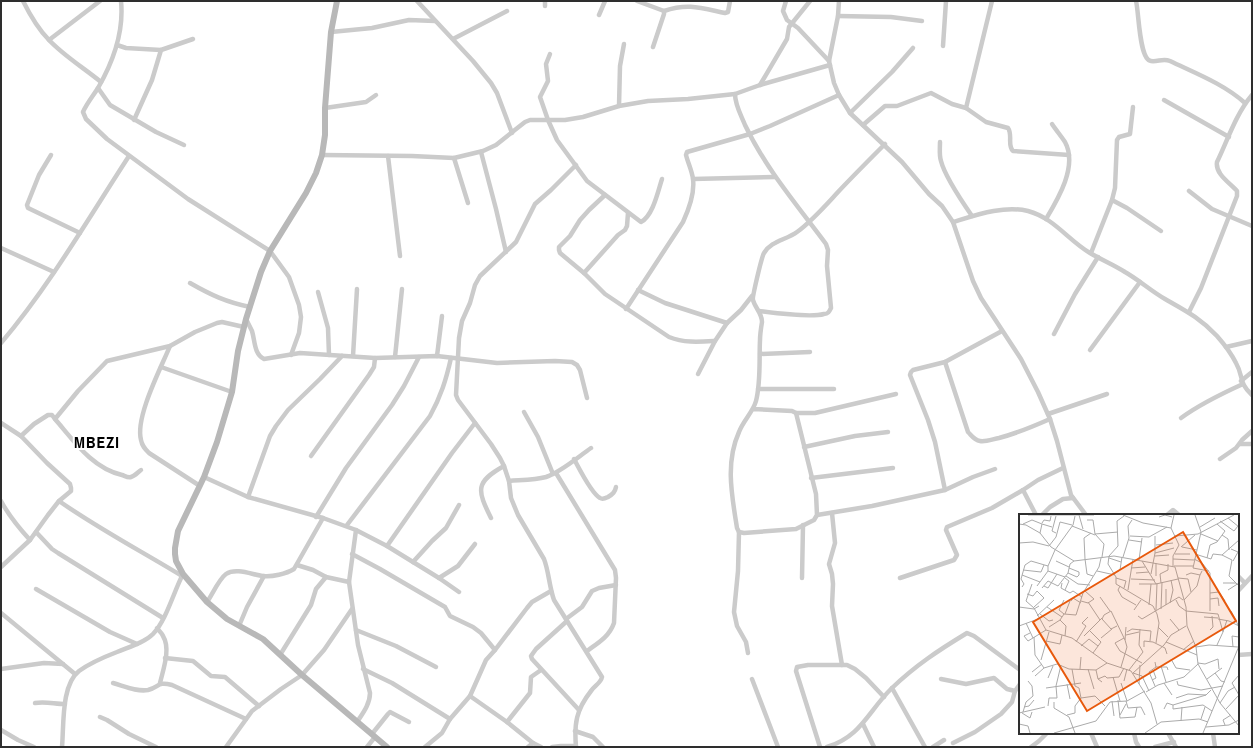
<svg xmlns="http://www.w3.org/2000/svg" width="1253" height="748" font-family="'Archivo Narrow',sans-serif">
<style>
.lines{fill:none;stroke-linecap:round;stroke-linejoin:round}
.street{stroke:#cbcbcb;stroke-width:4.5}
.secondary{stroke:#b8b8b8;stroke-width:6}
.labels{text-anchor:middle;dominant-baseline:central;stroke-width:4;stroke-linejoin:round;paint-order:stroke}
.district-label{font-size:16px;font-weight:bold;letter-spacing:1px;fill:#000;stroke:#fff}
.inset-road{fill:none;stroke:#ababab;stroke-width:1}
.view{fill:#e8590c;fill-opacity:0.15;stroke:#e8590c;stroke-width:2}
.inset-edge{fill:none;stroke:#2e2e2e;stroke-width:2}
</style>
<rect width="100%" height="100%" fill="#fff"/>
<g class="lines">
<!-- street -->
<g class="street">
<path d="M23 1C30 15 38 29 49 40 64 56 84 68 101 82"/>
<path d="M121 1C124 31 113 62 98 88 93 96 87 103 83 112L86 119 107 139 188 199 270 251 289 277 299 305 301 317 299 333 291 355"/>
<path d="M417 1 473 61 491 83 497 93 512 133"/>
<path d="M637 1 664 11V14L653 47"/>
<path d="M786 1 783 11 787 20 798 28 829 61"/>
<path d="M839 1 838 16 829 61 834 83 839 95 850 113 902 162 929 194 942 206 953 222 973 281 981 298 1021 359 1038 392 1050 419 1057 441 1071 495 1086 515"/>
<path d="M1136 1C1139 12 1139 60 1151 61 1158 62 1163 58 1170 61 1195 73 1224 84 1245 103"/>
<path d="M545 6V1"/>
<path d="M664 11C688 3 701 8 725 13L728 12 730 1"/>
<path d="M599 15 605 1"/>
<path d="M838 16 891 17 922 21"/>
<path d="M331 32 372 28 409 20 435 21"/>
<path d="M453 39 507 11"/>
<path d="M49 40 100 1"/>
<path d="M117 45 126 48 161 50"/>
<path d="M943 46 946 1"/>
<path d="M550 54 546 64 548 81 540 97 548 120 557 140 587 181 641 222C653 216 658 191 662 179"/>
<path d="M760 85 787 39 789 27 810 1"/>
<path d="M98 88 110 105 156 132 184 145"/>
<path d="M735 94C735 105 741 115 745 125 766 169 797 205 826 244L828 250 827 266 831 308C829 312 828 314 824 314 810 318 775 313 759 311"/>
<path d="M1164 100 1229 137"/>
<path d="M619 106 620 66 624 44"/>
<path d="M325 108 366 102 376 95"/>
<path d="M966 108 992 1"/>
<path d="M850 113 892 72 913 48"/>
<path d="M134 120 152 80 161 50 193 39"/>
<path d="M863 125 885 106H897L931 93 952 104 966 108 986 122 1008 128C1013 135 1007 145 1013 151L1069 155"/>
<path d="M940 142C940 149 939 155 941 161 945 177 963 203 972 216"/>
<path d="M481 152 496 209 506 252"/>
<path d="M51 155 39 175 27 205 28 208 80 233"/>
<path d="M322 155 412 156 454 158 483 151 496 145 525 122 530 120H565L583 117 619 106 648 101 688 99 735 94 760 85 830 65"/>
<path d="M388 156 400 256"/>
<path d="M454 158 468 203"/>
<path d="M576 165 551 190 535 204 516 242 480 276 475 285 470 303 462 321 459 338 456 395 458 400 491 444 500 458 504 466 509 481 511 498 518 515 544 559C549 572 549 586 554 600L602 677C601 683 594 686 591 691 576 710 574 724 576 747"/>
<path d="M693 179 775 177"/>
<path d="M1189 191 1212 209 1252 226"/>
<path d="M605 195 589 210 580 220 570 236 559 247V250L560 253 584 273 605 294 669 337C684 343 698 342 715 341"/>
<path d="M1112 200 1127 208 1161 231"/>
<path d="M1046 219C1058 199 1078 166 1065 142 1061 136 1056 130 1052 124"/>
<path d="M953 222C976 215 1004 205 1028 211 1054 218 1068 240 1090 253 1102 260 1114 265 1125 272 1139 280 1151 291 1165 299 1186 311 1200 318 1217 336 1224 344 1231 353 1236 363 1244 377 1238 382 1252 395"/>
<path d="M1 248 54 272"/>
<path d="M1091 253 1112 200 1115 188 1117 140 1119 137 1130 134 1133 107"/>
<path d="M584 273 618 235 625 230 627 226 628 213"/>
<path d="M190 283C211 295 226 302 250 307"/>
<path d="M638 290 665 303 727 323"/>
<path d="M318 292 328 328 329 355"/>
<path d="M626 309 683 222C689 209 695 194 693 179 692 171 688 163 686 155L687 152 750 134 770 126 839 95"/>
<path d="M1189 312 1201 288 1237 196V191C1230 183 1215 174 1217 162 1228 139 1236 114 1252 95"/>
<path d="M246 319C248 323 250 327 252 331 255 341 254 354 264 359L300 353 375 358 437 356 497 363 555 361 572 362 577 365 580 370 587 398"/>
<path d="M1054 334 1075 294 1098 257"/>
<path d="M1 343C50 285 88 219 129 156"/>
<path d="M170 346C161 368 135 417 141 440 142 446 145 449 149 453L200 486"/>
<path d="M1226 347 1252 341"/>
<path d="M1090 350 1140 282"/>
<path d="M760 354 810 352"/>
<path d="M353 356 357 289"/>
<path d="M437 356 442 316"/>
<path d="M395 357 402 289"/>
<path d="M945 362 968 432C972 436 974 440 980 441 986 442 993 439 999 438 1018 433 1032 427 1050 419"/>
<path d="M161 367 232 392"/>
<path d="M698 374 715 341 727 323 741 310 752 296"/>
<path d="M1241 381 1252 372"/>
<path d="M758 389H834"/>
<path d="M753 409 792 411 796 413 797 417 816 494 817 515 814 520 796 529 744 533 739 532 737 528C732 496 725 463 739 432 743 421 753 412 756 401 761 382 759 359 760 340 760 334 761 328 762 322 762 313 755 308 753 300 752 297 762 256 764 253 771 241 786 240 797 232 812 221 825 206 838 192 853 176 869 160 885 144"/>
<path d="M524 412 538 437 553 474"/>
<path d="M796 413H815L896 394"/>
<path d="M1048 414 1107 394"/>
<path d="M1181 418C1200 404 1221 394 1243 384"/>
<path d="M55 419 78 391 107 361 170 346 195 332 217 323 222 322 244 327"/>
<path d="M1 423 21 436 47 463 70 484 71 488V491L59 501 48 515 30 540 1 567"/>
<path d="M21 436 34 424 48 415H52L55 419C74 441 92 468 122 475 125 476 128 478 131 477 135 476 138 472 141 470"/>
<path d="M1240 444H1252"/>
<path d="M804 447 855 436 888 432"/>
<path d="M311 456 369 375 374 367 375 358"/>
<path d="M574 459C579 468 591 493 600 498 603 500 606 498 608 497 613 494 615 492 616 487"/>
<path d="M1220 459 1236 448 1242 440 1252 431"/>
<path d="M556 473 615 570 616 578 614 623C609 637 598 643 587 651"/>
<path d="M204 477 248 497 323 518 356 530 387 546 439 578 459 592"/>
<path d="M811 478 893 468"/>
<path d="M509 481C521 480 535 480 546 477 561 472 578 457 591 448"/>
<path d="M945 490 935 442 928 420 910 375 911 372 913 370 945 362 1002 331"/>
<path d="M1023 490 1036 515"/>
<path d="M248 497 270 436 276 426 288 410 320 379 342 356"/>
<path d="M1 501C9 516 19 528 30 540"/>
<path d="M59 501C99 529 141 551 182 576"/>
<path d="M832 513 835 543 829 564 832 574 833 584 832 606 842 665"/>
<path d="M817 515 872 506 945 490 973 477 995 469"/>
<path d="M1042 515 1050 507 1063 499 1073 498"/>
<path d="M1167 515 1173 510 1179 515"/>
<path d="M316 517 346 468 392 405 404 386 419 357"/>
<path d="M491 518C477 490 475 482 504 466"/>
<path d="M347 525 430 416C441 396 446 380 451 358"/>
<path d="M356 530 349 582 358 645 370 693C370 704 363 713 357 722"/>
<path d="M36 532 52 549 58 553 163 618"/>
<path d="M739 532 738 571 734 612 737 626 746 642 748 653"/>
<path d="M387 546 452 453 475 423"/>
<path d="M352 554 380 569 445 607 450 616 473 627 481 633 495 650"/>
<path d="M413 562 432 541 446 528 459 505"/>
<path d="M297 565 313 570 326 577 349 582"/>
<path d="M1238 576 1245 583"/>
<path d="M439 578 458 566 475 544"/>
<path d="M802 578 803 525"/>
<path d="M900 578 954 560 957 555 946 530 947 527 992 508 1023 490 1038 480 1063 468"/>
<path d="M36 589 110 632 137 644"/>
<path d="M1238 591 1252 576"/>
<path d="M207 602C212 595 219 579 226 574 236 567 253 575 263 576 272 577 286 574 294 569L323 518"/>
<path d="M1 613 75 674"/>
<path d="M566 619 582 607 592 591 599 588 616 585"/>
<path d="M567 621 536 649 531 656 532 659 579 710"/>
<path d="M239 626 247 607 264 576"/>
<path d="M157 628C159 631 162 633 163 636 171 649 163 670 160 683"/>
<path d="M356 630 396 646 436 667"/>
<path d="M280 655 311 605 316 589 326 577"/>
<path d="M1238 655 1252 654"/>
<path d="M165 658 193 661 211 676 225 677 259 706"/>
<path d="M1 669 44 663 63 664"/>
<path d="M363 669 392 683 450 719"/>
<path d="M752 679 778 747"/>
<path d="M941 679 966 684 994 678 1007 689 1015 691"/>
<path d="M113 683C124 686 137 692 148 690 160 687 157 681 172 685L246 719"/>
<path d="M892 688 925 747"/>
<path d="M470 696 507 722 533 743"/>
<path d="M35 703C45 701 55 704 65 704"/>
<path d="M100 717 107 720 129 734 156 747"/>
<path d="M507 722 530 693 531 677 541 670"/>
<path d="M863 724 874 747"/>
<path d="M1 730 18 740 34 747"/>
<path d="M575 731 593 737 603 747"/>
<path d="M1091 733 1097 747"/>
<path d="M1134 733 1136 742 1139 747"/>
<path d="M1168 733 1176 747"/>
<path d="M1213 733 1215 747"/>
<path d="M372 734 388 714 390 712 409 722"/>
<path d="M953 743 975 732 1001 714 1012 702 1015 691 1020 684"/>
<path d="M62 747C64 725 61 685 79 671 90 663 104 657 117 652 129 647 144 643 153 634 166 621 174 591 183 574"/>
<path d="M226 747 252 711 281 689 302 675 324 650 352 609"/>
<path d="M367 747 375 737"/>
<path d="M425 747 442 733 450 719 470 696 486 660 495 650 527 608 532 602 551 591"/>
<path d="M528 747 533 743 541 747"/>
<path d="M552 747 561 746H576"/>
<path d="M820 747 796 671 797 667 808 665H847L855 669 866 678 884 697"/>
<path d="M827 747C862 736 868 711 892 688 916 665 939 650 967 633L974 636 1020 670"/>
<path d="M933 747 944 740"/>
<path d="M1031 747 1039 741 1047 733"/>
<path d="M1155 747 1174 742"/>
</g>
<!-- secondary -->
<path class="secondary" d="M337 1 331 32 325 108V135L322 155 316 173 306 193 270 251 261 272 246 319 238 351 232 392 217 442 204 477 178 531 175 548V554L176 561 183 574 207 602 227 619 263 639 302 675 387 747"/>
</g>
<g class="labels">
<!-- district labels -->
<g class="district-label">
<text x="97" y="442">MBEZI</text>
</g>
</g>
<!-- overview -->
<g transform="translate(1019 514)">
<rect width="220" height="220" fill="#fff"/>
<path class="inset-road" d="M9 1H75M60 1 64 15M104 1 124 9 152 14M176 1 182 18M37 2 33 17 37 19M140 3 146 1 153 3M209 4 220 13M68 6H74L76 20 85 30 83 43M201 7 215 17 219 12M23 9 25 6 31 7 32 2M0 10 7 11 21 19 32 33 55 47 95 42 156 53 167 93 168 112 177 133 179 150 201 189 220 212M4 10 13 6 23 10M53 12 76 21M181 13 196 4M182 18 174 54 190 57M21 19 23 10 33 13M76 20 99 18M182 20 199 27M203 21 209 25 210 36M111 22 130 23 148 13M156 22 179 20 215 1M110 26 123 28M0 29 14 28 30 32 37 23 41 8 53 11M137 31 154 29M162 33 176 21M163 33 178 36M212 35 219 38 214 47M36 36 54 11 56 2M136 39 155 34M156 40H171M176 40 192 45 194 40 203 41 213 46 210 62 219 71M203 41 220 26M90 42 89 50 97 63V70L134 92 138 100 140 109 137 129M90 42 99 32 98 7 105 2M136 42 150 41M104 43 110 24 109 12 113 6M90 44 102 48M188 44 191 31 198 28 206 17 198 10M66 45 65 24 72 19M66 45 68 60 74 62M154 45 175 46M175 45 183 49 191 59V97M120 46 123 24M37 47 50 53M123 47 137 70M137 49V62M154 52V42L160 31 152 14 155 1M155 52H174M112 54 126 53M4 56 22 58 25 51M29 57 46 63M78 57 96 61M49 59 58 63 60 61V58L50 54M117 59 130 58M95 60 101 56 103 43M132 60 136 39V22M3 61 21 68M167 61 172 59 181 61 183 57M47 62 59 70 71 71M46 64 50 67 46 76M97 64 107 67 105 74M159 64 169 65 172 78M112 65 136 66M43 69 42 74 51 79 54 77 63 83M142 69 141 60 149 56V50M204 69H217M13 70 7 87 15 94 27 116 53 124 88 149 112 157 132 189 138 210M120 70H137L159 65M18 72 29 57V52M25 72 29 74 38 60M101 72 99 76 103 83 117 91M3 73 5 70 2 65 6 51 12 47 29 52 36 36M23 74 29 67 39 72 49 59 51 50 55 47M109 76 114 45M209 76 220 69M191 79 200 78 206 87M8 80 14 82 18 77 25 84 15 93M81 83 91 97M191 85 199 84 200 92M45 86 40 96 45 100M157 86 160 92 167 97 199 100 204 118 198 131M165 86 178 72 181 61M52 87 54 84 62 89M62 87 69 89 75 85 66 77M69 88 81 106M151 89 154 76 152 66M130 91 132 70M147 91V75M0 93 15 95 20 92M28 93 43 103M142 95 143 68M115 96 122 86M137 96 138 69M212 97 219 111M21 100 30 107 34 106M46 100 51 87M18 102 35 86M119 102 123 105 160 83 164 86M185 103 199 104M151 105 160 116M199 105 210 107 220 112M41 106 47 112 46 122M7 109 14 124M0 112 19 105M98 112 92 115 83 105 85 101 92 97 106 126 108 133 102 153M30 113 41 106 45 100 57 101 64 79 80 53 82 44M139 113 149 123M70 116 82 128 74 139M191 116 194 113 193 102M108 118 113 115 132 117 131 127M204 118 208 106M11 119 5 122 9 127 27 116M107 121 120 118M65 122 83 104M15 123 16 141 25 154 38 150 50 155 77 156 88 149M82 124 93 115M105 124 96 129 101 137 123 149M106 126 107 113M27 127 41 130 43 121M57 128 67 112 63 109 69 103M147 128 178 141M62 132 70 125 79 132M125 133V127L134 128 146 134 148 140M177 133 190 131 219 133M214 133 213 122 220 123M164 136 175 127M152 145 157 154 171 156M22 146 30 118M136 148 137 153H148L149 156M179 149 186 150 199 145 200 155M142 152 147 168M61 155 62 143M69 155 75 175M77 156 79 165 83 168M110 156 124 138 120 131 121 115M13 158 23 150M114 159 145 131 152 121 167 112M114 159 123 162 130 177M196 159 202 167 206 168M220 161 213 169 220 181M16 162 25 154M94 163 101 187M29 164 34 152M79 165 86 162 88 164 100 163 105 154M188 165 203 154M133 166 137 164 134 156M105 167 108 155M158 167 159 171 182 176 204 172M102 169 108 187M145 169 153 181M48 170 51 185M120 170 121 151M37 172 42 151M136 172 130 158 137 153M27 174 62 169M127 178 139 171 165 163 179 150M62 184 76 182 86 192M157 184 169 180 187 181M99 186 101 204 116 203 118 193M93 187 95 202M107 187 109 194 122 193 126 201M35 188V194L50 203 56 219M201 189 209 177 216 173M154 191V195L184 191 193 197M29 192 30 184H38L37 172M5 193 10 192 15 186M145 195 148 189 154 191 187 181 192 176M207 195 220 181M4 198 7 188 14 182 13 172 9 167M0 199 26 193M3 199 11 204 13 198M48 201 56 199V192L62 184 60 174 56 172 53 155M101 201 107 190M182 205 186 193M162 207 163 193M0 210 9 212 11 219M206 211 204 206 212 201M187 213 210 211 220 206M35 219 77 207 91 188 108 187 126 177M126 219 142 208 180 205 189 208M184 219 220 132"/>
<path class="view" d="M164 18 217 107 68 197 14 108Z"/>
<rect width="220" height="220" class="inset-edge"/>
</g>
<!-- border -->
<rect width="1253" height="748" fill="none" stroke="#2e2e2e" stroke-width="4"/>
</svg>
